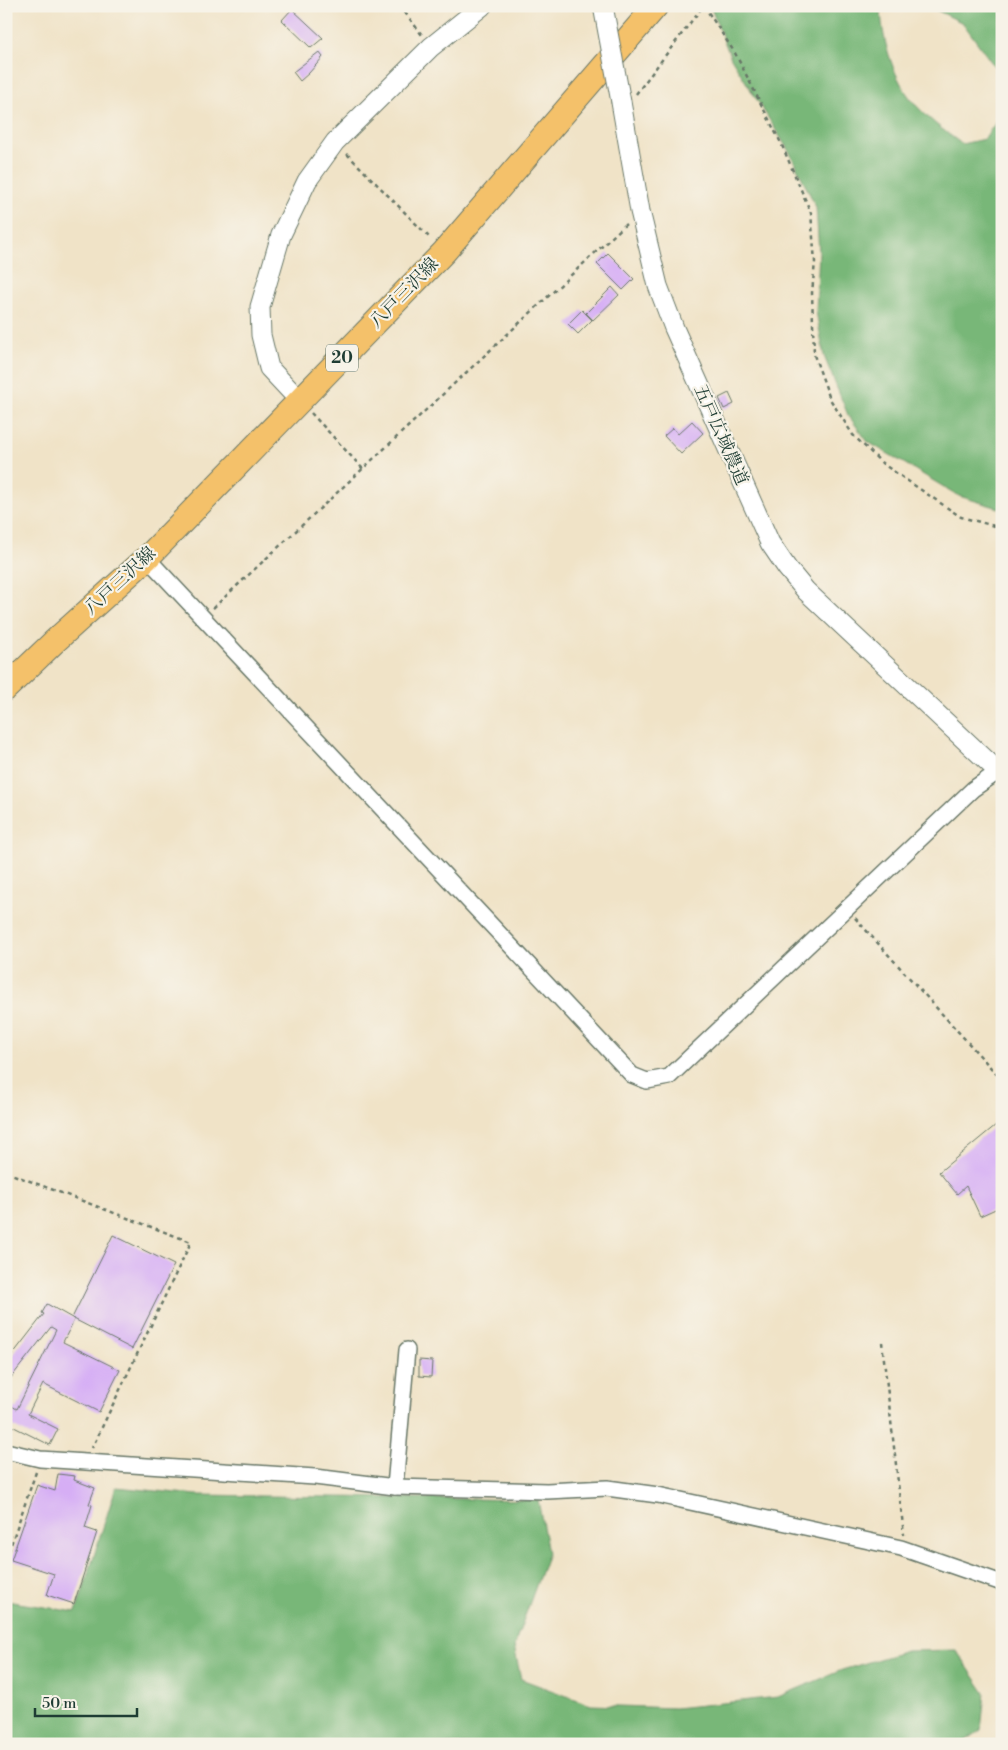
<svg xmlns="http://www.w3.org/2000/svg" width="1008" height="1750" font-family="'Libre Bodoni','Noto Serif JP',serif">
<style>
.forest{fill:#78b778;stroke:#4c7a56}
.building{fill:#d6aef5}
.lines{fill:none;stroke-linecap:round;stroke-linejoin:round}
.minor-casing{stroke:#687767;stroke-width:18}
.tertiary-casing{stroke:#687767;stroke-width:21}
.primary-casing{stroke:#687767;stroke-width:26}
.path{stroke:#687767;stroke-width:2.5;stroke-dasharray:4 4;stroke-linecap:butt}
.minor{stroke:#fff;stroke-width:15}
.tertiary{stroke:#fff;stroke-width:19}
.primary{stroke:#f4c16a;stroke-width:24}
.tertiary-bridge-casing{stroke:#687767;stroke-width:21;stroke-linecap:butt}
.tertiary-bridge{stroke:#fff;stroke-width:19}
.labels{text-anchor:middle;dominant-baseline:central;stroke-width:4.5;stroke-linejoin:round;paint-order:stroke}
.shield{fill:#f7f3e8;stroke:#60746a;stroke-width:1}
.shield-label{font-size:16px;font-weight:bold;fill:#1f3d34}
.street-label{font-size:18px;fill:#1f3d34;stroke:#f7f3e8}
</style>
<rect width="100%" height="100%" fill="#f7f3e8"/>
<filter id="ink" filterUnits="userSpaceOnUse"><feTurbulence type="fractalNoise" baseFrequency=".02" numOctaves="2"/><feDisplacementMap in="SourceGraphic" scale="10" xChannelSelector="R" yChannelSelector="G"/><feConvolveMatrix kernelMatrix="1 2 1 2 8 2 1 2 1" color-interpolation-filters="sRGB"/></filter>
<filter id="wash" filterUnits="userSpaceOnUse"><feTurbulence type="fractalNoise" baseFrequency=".0096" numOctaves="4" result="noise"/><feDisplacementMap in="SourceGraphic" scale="20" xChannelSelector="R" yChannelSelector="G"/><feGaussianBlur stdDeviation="1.12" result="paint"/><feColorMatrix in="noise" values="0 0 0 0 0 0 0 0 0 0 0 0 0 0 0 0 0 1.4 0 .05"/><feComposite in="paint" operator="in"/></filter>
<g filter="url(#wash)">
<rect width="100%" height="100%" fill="#f0e3c7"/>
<!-- forest -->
<g class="forest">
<path d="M710 6H881C881 36 892 74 910 98 924 116 944 131 962 144L984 139 1002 114V509L959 496 892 456 868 442 848 415 824 356 816 311 819 252 816 207 790 153 731 58Z"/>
<path d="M928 6H1002V77L963 23Z"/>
<path d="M116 1487 197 1495 538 1500 548 1553 514 1646 521 1679 591 1705 675 1708 778 1697 842 1670 906 1651 956 1650 985 1693 981 1730 961 1744H6V1601L76 1612Z"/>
</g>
<g id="blocks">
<!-- building -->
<g class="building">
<path d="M292 9 323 38 311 48 282 20Z"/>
<path d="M319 52 323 57 309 73 300 81 293 72Z"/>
<path d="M608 253 634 279 623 290 597 264Z"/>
<path d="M612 287 619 295 593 320 586 313Z"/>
<path d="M582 310 592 320 578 334 568 324Z"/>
<path d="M729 393 734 404 724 409 719 398Z"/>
<path d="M692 421 703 433 681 454 664 436 673 428 678 434Z"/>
<path d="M1002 1120V1206L980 1216 966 1186 957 1194 939 1172Z"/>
<path d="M113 1235 174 1265 132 1349 72 1318 74 1320 63 1342 120 1370 99 1412 43 1384 28 1414 58 1429 50 1445 6 1423V1403L17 1409 56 1330 51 1327 6 1384V1363L44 1314 42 1313 47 1304 72 1318Z"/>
<path d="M419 1360 432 1361 431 1377 419 1376Z"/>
<path d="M58 1474 75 1476 74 1480 95 1488 89 1504 92 1505 85 1528 97 1532 74 1604 47 1595 54 1574 11 1560 37 1485 55 1491Z"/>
</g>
</g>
</g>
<g filter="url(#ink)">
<use href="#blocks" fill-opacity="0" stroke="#687767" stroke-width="1"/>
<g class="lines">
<defs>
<g id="minor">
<path d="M147 558 632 1075 647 1081 669 1077 973 789 1002 769"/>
<path d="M6 1451 40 1459 315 1477 395 1487 547 1491 607 1488 658 1495 901 1548 1002 1583"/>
<path d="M395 1487 407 1350"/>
</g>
<g id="tertiary">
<path d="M621 102 640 211 658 286 674 328 770 543 787 568 806 591 1002 775"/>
<path d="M300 401 269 368 261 335 260 307 281 235 307 181 335 142 431 47 482 6"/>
</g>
<path id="primary" d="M6 688 55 641 147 558 444 252 656 6"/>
</defs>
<!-- minor casing -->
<use href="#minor" class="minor-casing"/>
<!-- tertiary casing -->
<use href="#tertiary" class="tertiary-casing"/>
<!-- primary casing -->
<use href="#primary" class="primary-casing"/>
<!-- path -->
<g class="path">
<path d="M400 6 422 35"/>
<path d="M704 6 735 53 781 143 811 213 815 262 812 293 814 355 830 399 853 435 883 464 961 517 1002 528"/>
<path d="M636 94 703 6"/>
<path d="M347 154 431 239"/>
<path d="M311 413 363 469"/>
<path d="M213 608 626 224"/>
<path d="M855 918 1002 1080"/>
<path d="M6 1172 191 1242 92 1448"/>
<path d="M882 1342 904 1535"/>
<path d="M6 1559 36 1472"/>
</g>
<!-- minor -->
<use href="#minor" class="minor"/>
<!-- tertiary -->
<use href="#tertiary" class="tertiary"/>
<!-- primary -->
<use href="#primary" class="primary"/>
<defs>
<path id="tertiary-bridge" d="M603 6 621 102"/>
</defs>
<!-- tertiary-bridge casing -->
<use href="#tertiary-bridge" class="tertiary-bridge-casing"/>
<!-- tertiary-bridge -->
<use href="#tertiary-bridge" class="tertiary-bridge"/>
</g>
</g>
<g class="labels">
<!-- shield labels -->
<rect class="shield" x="326" y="344.5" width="32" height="27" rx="4"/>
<g class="shield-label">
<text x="342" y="358">20</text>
</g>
<!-- street labels -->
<g class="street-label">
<text transform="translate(404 293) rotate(-46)">八戸三沢線</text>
<text transform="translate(721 435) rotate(66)">五戸広域農道</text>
<text transform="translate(120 581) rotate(-43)">八戸三沢線</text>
</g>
</g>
<!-- margin -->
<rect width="1008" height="1750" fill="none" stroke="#f7f3e8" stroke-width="25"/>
<!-- scale -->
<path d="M35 1708v8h102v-8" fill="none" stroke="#1f3d34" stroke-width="2.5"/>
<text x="42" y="1708" font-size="15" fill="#1f3d34" stroke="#f7f3e8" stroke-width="4" paint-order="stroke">50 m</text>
</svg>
